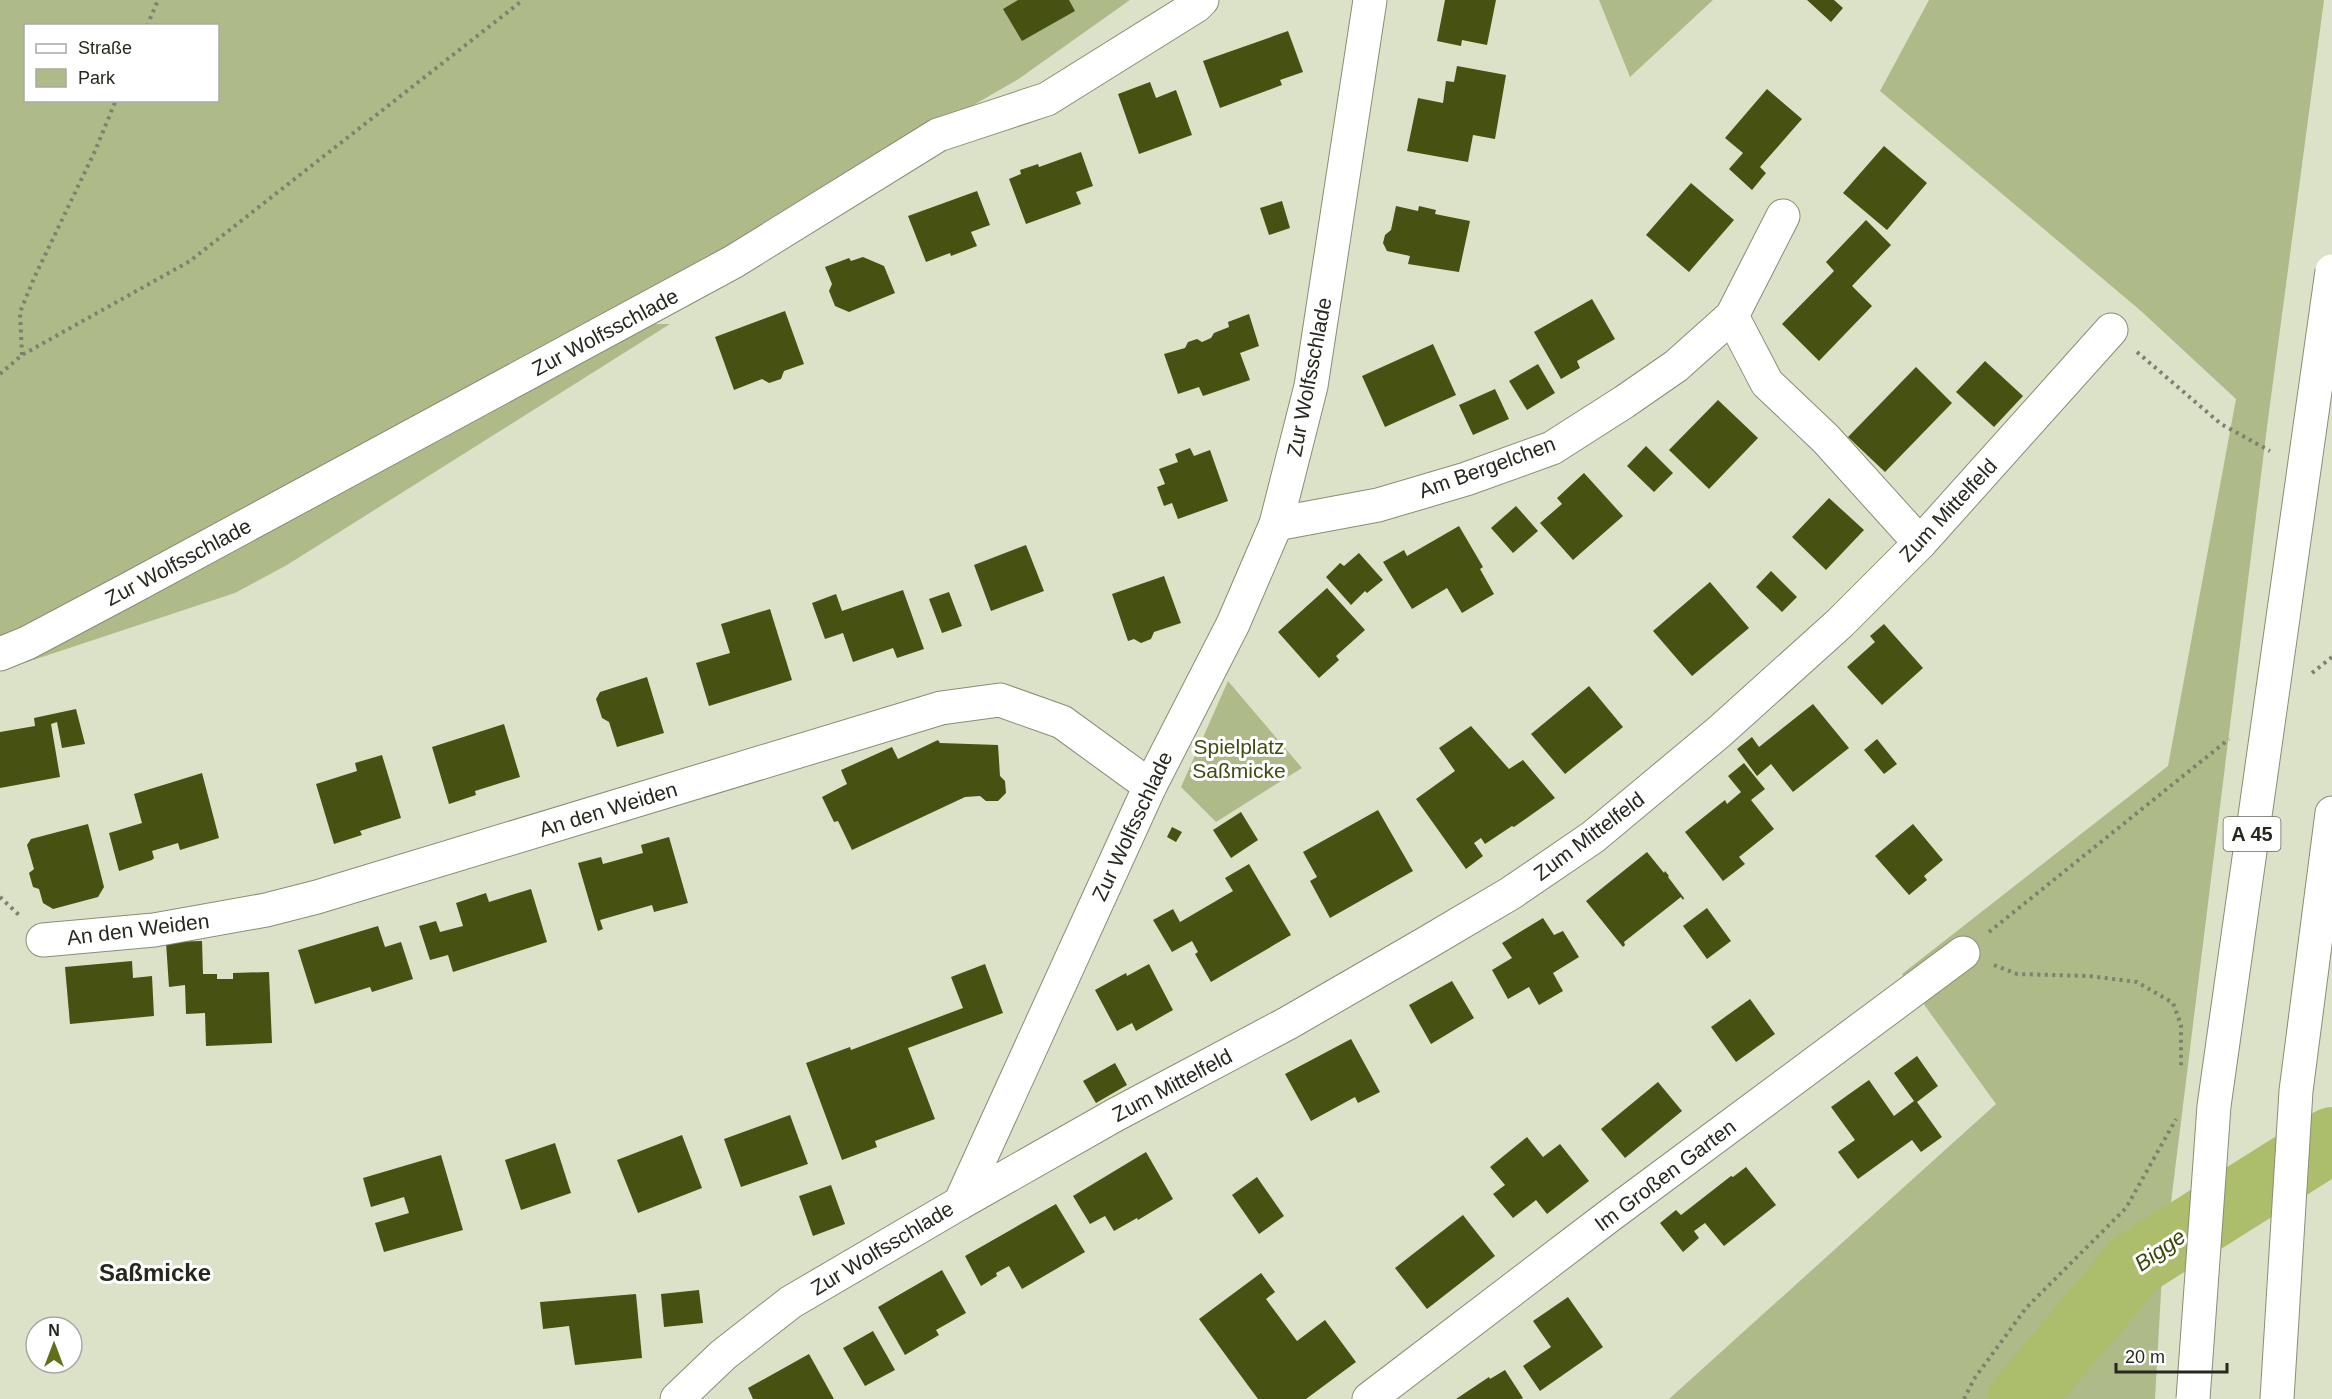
<svg xmlns="http://www.w3.org/2000/svg" width="2332" height="1399" font-family="Helvetica,sans-serif">
<style>
.green{fill:#afba89;fill-rule:evenodd}
.lines{fill:none;stroke-linecap:round;stroke-linejoin:round}
.river{stroke:#acbd6b;stroke-width:66}
.building{fill:#475111}
.minor-casing{stroke:#888e75;stroke-width:35}
.motorway-casing{stroke:#888e75;stroke-width:35}
.path{stroke:#7d816f;stroke-width:4;stroke-dasharray:3 4.5;stroke-linecap:butt}
.minor{stroke:#fff;stroke-width:33}
.motorway{stroke:#fff;stroke-width:33}
.motorway-bridge-casing{stroke:#888e75;stroke-width:35;stroke-linecap:butt}
.motorway-bridge{stroke:#fff;stroke-width:33}
.labels{text-anchor:middle;dominant-baseline:central;stroke-width:6;stroke-linejoin:round;paint-order:stroke}
.shield{fill:#fff;stroke:#676862;stroke-width:1.5}
.shield-label{font-size:20px;font-weight:bold;fill:#26281e}
.street-label{font-size:21px;fill:#26281e;stroke:#fff}
.park-label{font-size:21px;fill:#414b0e;stroke:#fff}
.water-label{font-size:22px;font-style:italic;fill:#3b4404;stroke:#fff}
.quarter-label{font-size:24px;font-weight:bold;fill:#26281e;stroke:#fff}
</style>
<rect width="100%" height="100%" fill="#dce2c8"/>
<!-- green -->
<g class="green">
<path d="M0 0H1130L1017 80 507 373 632 324H670L287 565 235 593 0 671ZM26 26H218V100H26Z"/>
<path d="M1599 0H1713L1630 77Z"/>
<path d="M1929 0H2324L2267 427 2162 1275 2155 1399H1669L1996 1104 1902 974 2168 766 2236 399 2141 311 1880 91Z"/>
<path d="M1228 681 1302 768 1216 822 1181 787Z"/>
</g>
<g class="lines">
<!-- river -->
<path class="river" d="M2021 1399 2135 1264 2332 1140"/>
</g>
<!-- building -->
<g class="building">
<path d="M1018 0H1069L1075 11 1022 41 1003 9Z"/>
<path d="M1445 0H1496L1487 45 1462 40 1461 46 1437 41Z"/>
<path d="M1807 0H1834L1843 8 1831 22Z"/>
<path d="M1288 31 1303 72 1280 80 1282 85 1220 108 1203 61Z"/>
<path d="M1457 66 1506 75 1495 139 1473 135 1468 162 1407 151 1418 98 1443 103 1446 81 1454 82Z"/>
<path d="M1150 82 1156 98 1176 90 1192 135 1139 154 1118 94Z"/>
<path d="M1767 89 1802 119 1760 167 1766 173 1752 190 1729 169 1743 153 1725 138Z"/>
<path d="M1884 146 1927 183 1887 230 1843 193Z"/>
<path d="M1081 152 1093 186 1076 192 1081 204 1026 224 1009 179 1021 174 1020 170 1038 164 1039 167Z"/>
<path d="M1691 183 1734 220 1689 272 1646 235Z"/>
<path d="M977 191 990 225 971 232 977 246 951 256 950 253 926 262 908 216Z"/>
<path d="M1282 201 1290 228 1269 235 1260 208Z"/>
<path d="M1396 206 1418 211 1419 206 1436 210 1435 214 1470 221 1459 272 1408 264 1410 256 1387 251 1383 243 1385 235 1391 230Z"/>
<path d="M1866 220 1891 245 1852 286 1872 306 1819 361 1782 324 1834 271 1826 262Z"/>
<path d="M863 257 884 266 895 293 849 312 835 306 829 291 832 284 825 267 849 258 851 261Z"/>
<path d="M1592 299 1615 339 1577 361 1580 368 1561 379 1534 332Z"/>
<path d="M785 311 804 364 784 371 781 379 769 383 762 379 734 390 715 337Z"/>
<path d="M1249 314 1259 346 1240 353 1250 380 1203 396 1199 387 1178 394 1164 354 1185 348 1188 342 1197 339 1202 342 1211 338 1214 333 1229 327 1228 322Z"/>
<path d="M1433 344 1456 395 1385 427 1362 376Z"/>
<path d="M1985 361 2023 396 1994 427 1956 392Z"/>
<path d="M1538 364 1555 393 1527 410 1509 381Z"/>
<path d="M1916 367 1952 403 1885 472 1848 437Z"/>
<path d="M1495 389 1509 419 1473 435 1459 405Z"/>
<path d="M1718 400 1758 438 1709 489 1669 450Z"/>
<path d="M1646 446 1673 473 1654 492 1627 466Z"/>
<path d="M1190 448 1194 456 1210 450 1228 501 1178 519 1172 503 1164 506 1157 487 1165 484 1159 469 1178 462 1175 454Z"/>
<path d="M1584 473 1623 516 1573 560 1540 523 1562 504 1557 498Z"/>
<path d="M1829 498 1864 530 1826 570 1792 537Z"/>
<path d="M1516 506 1538 531 1513 553 1491 528Z"/>
<path d="M1459 526 1483 567 1480 569 1494 594 1462 613 1447 588 1412 609 1383 562 1404 550 1407 556Z"/>
<path d="M1026 545 1044 591 991 611 974 565Z"/>
<path d="M1359 553 1383 580 1367 593 1365 591 1351 605 1326 577 1340 563 1344 566Z"/>
<path d="M1771 571 1797 597 1782 612 1756 587Z"/>
<path d="M1164 576 1181 623 1154 632 1151 639 1141 643 1134 639 1128 641 1112 594Z"/>
<path d="M1710 582 1749 628 1692 676 1653 631Z"/>
<path d="M1327 588 1365 630 1336 656 1339 660 1319 678 1278 632Z"/>
<path d="M903 590 924 649 897 658 893 648 853 662 843 633 825 639 812 603 836 594 842 611Z"/>
<path d="M949 592 962 626 942 633 929 599Z"/>
<path d="M770 609 792 680 709 706 696 663 730 653 721 624Z"/>
<path d="M1884 624 1923 668 1882 705 1847 667 1875 642 1870 636Z"/>
<path d="M647 677 664 733 617 747 609 722 602 718 596 699 600 692Z"/>
<path d="M1589 686 1623 727 1565 774 1531 734Z"/>
<path d="M1813 704 1849 748 1793 792 1771 764 1757 776 1737 749 1752 737 1759 747Z"/>
<path d="M76 709 85 744 62 748 57 722 51 724 60 777 0 788V732L35 726 34 718Z"/>
<path d="M504 724 520 777 475 791 476 795 449 804 432 747Z"/>
<path d="M1471 726 1509 769 1523 760 1555 798 1514 827 1512 826 1485 844 1481 838 1474 843 1483 856 1466 869 1416 799 1455 771 1439 748Z"/>
<path d="M1877 739 1897 764 1884 774 1864 750Z"/>
<path d="M938 740 940 743 998 745 1000 776 1005 781 1006 793 998 801H986L980 796 965 797 852 850 838 821 834 822 822 797 847 784 841 770 892 747 898 759Z"/>
<path d="M382 755 401 818 360 831 362 835 334 844 316 784 357 771 355 763Z"/>
<path d="M1744 763 1765 789 1751 800 1774 829 1739 857 1745 864 1723 881 1685 832 1725 800 1727 804 1741 792 1728 776Z"/>
<path d="M202 773 219 838 180 850 178 843 152 851 154 858 152 860 119 871 109 833 142 823 134 794Z"/>
<path d="M1378 810 1413 871 1330 918 1310 881 1317 877 1303 852Z"/>
<path d="M1241 812 1258 840 1231 858 1213 830Z"/>
<path d="M88 824 104 887 98 897 53 909 43 903 39 889 33 887 29 873 34 869 27 845 31 839Z"/>
<path d="M1913 824 1943 860 1924 876 1927 880 1909 895 1875 856Z"/>
<path d="M1172 827 1182 832 1176 842 1167 837Z"/>
<path d="M669 837 688 903 654 912 652 905 600 920 603 929 598 931 578 863 601 857 603 864 643 853 641 845Z"/>
<path d="M1647 852 1664 873 1665 871 1669 876 1668 877 1684 898 1683 900 1681 897 1624 942 1625 945 1623 947 1586 901Z"/>
<path d="M1249 864 1291 935 1211 982 1195 954 1198 952 1192 941 1172 952 1153 920 1173 909 1180 922 1233 891 1225 878Z"/>
<path d="M531 889 547 942 453 972 448 955 430 960 419 926 436 921 440 932 463 926 456 903 486 893 489 902Z"/>
<path d="M1707 908 1731 941 1707 959 1683 926Z"/>
<path d="M1543 918 1554 935 1563 931 1579 957 1553 973 1563 991 1539 1005 1529 987 1508 999 1492 970 1512 958 1502 943Z"/>
<path d="M378 926 385 947 401 942 413 979 372 992 370 987 315 1004 298 950Z"/>
<path d="M202 941 203 974H217V979H233V973L269 972 272 1043 206 1046 205 1013 186 1014 185 985 169 987 166 942Z"/>
<path d="M132 961 133 978 152 976 154 1016 70 1024 65 967Z"/>
<path d="M985 964 1003 1013 908 1048 935 1119 875 1141 877 1147 842 1160 806 1063 850 1047 851 1050 963 1008 951 977Z"/>
<path d="M1149 964 1173 1010 1136 1031 1132 1023 1117 1031 1095 990 1126 973 1127 976Z"/>
<path d="M1452 981 1474 1018 1431 1044 1409 1005Z"/>
<path d="M1750 999 1775 1034 1736 1062 1711 1027Z"/>
<path d="M1351 1039 1380 1092 1358 1103 1355 1097 1311 1121 1285 1074Z"/>
<path d="M1917 1056 1938 1086 1917 1102 1942 1137 1921 1152 1912 1140 1858 1179 1838 1152 1855 1140 1831 1107 1869 1080 1894 1116 1914 1101 1894 1073Z"/>
<path d="M1115 1063 1127 1085 1096 1103 1083 1081Z"/>
<path d="M1658 1082 1682 1111 1625 1158 1601 1129Z"/>
<path d="M790 1115 808 1164 741 1187 724 1139Z"/>
<path d="M682 1135 702 1188 638 1213 617 1160Z"/>
<path d="M1527 1137 1543 1157 1560 1144 1589 1181 1547 1214 1536 1200 1513 1218 1493 1194 1505 1185 1490 1167Z"/>
<path d="M555 1143 571 1193 521 1210 505 1160Z"/>
<path d="M1146 1152 1173 1199 1138 1220 1137 1218 1114 1231 1105 1216 1090 1224 1073 1196Z"/>
<path d="M441 1155 463 1230 384 1252 375 1223 409 1213 404 1197 371 1207 363 1178Z"/>
<path d="M1746 1167 1776 1205 1724 1246 1705 1223 1694 1231 1699 1238 1683 1252 1660 1223 1676 1210 1681 1215 1731 1176 1733 1177Z"/>
<path d="M1257 1177 1284 1216 1259 1234 1232 1195Z"/>
<path d="M831 1185 845 1224 813 1236 799 1196Z"/>
<path d="M1056 1204 1085 1252 1022 1289 1009 1266 996 1273 997 1276 981 1286 965 1256Z"/>
<path d="M1463 1215 1495 1256 1427 1309 1395 1268Z"/>
<path d="M942 1270 966 1313 936 1330 939 1335 905 1355 878 1307Z"/>
<path d="M1261 1273 1275 1292 1266 1299 1297 1341 1325 1320 1356 1362 1306 1399H1258L1199 1319Z"/>
<path d="M699 1290 703 1323 664 1327 661 1294Z"/>
<path d="M636 1294 642 1358 575 1365 569 1326 543 1329 540 1302Z"/>
<path d="M1568 1297 1603 1347 1540 1391 1523 1366 1551 1347 1533 1321Z"/>
<path d="M873 1331 895 1370 865 1386 843 1348Z"/>
<path d="M809 1354 834 1399H753L748 1388Z"/>
<path d="M1505 1370 1523 1398 1521 1399H1456L1489 1377 1490 1379Z"/>
</g>
<g class="lines">
<defs>
<g id="minor">
<path d="M1732 316 1767 383 1826 439 1920 543"/>
<path d="M1276 524 1378 505 1466 479 1552 448 1624 402 1676 366 1732 316 1783 216"/>
<path d="M0 654 27 643 127 590 733 262 938 135 1047 99 1196 6 1202 0"/>
<path d="M43 940 154 930 266 910 317 897 941 708 1000 700 1062 722 1150 786"/>
<path d="M960 1203 1115 1115 1288 1023 1423 945 1511 893 1593 837 1719 732 1840 623 1920 543 2111 330"/>
<path d="M677 1399 723 1355 791 1302 960 1203 1150 786 1233 624 1276 524 1311 386 1370 0"/>
<path d="M1369 1399 1609 1216 1963 953"/>
</g>
<path id="motorway" d="M2277 1399 2296 1091 2332 813"/>
</defs>
<!-- minor casing -->
<use href="#minor" class="minor-casing"/>
<!-- motorway casing -->
<use href="#motorway" class="motorway-casing"/>
<!-- path -->
<g class="path">
<path d="M147 26 158 0"/>
<path d="M2137 352 2221 424 2270 451"/>
<path d="M22 355 20 312 35 276 95 151 116 100"/>
<path d="M0 374 22 355 190 261 523 0"/>
<path d="M2312 673 2332 657"/>
<path d="M0 897 19 915"/>
<path d="M1989 932 2229 739"/>
<path d="M1994 965 2017 974 2089 976 2137 982 2173 1003 2181 1025V1068"/>
<path d="M1964 1399 1974 1379 2026 1308 2126 1208 2176 1119"/>
</g>
<!-- minor -->
<use href="#minor" class="minor"/>
<!-- motorway -->
<use href="#motorway" class="motorway"/>
<defs>
<path id="motorway-bridge" d="M2193 1399 2214 1106 2332 271"/>
</defs>
<!-- motorway-bridge casing -->
<use href="#motorway-bridge" class="motorway-bridge-casing"/>
<!-- motorway-bridge -->
<use href="#motorway-bridge" class="motorway-bridge"/>
</g>
<g class="labels">
<!-- shield labels -->
<rect class="shield" x="2223.5" y="817" width="57" height="34" rx="4.5"/>
<g class="shield-label">
<text x="2252" y="834">A 45</text>
</g>
<!-- street labels -->
<g class="street-label">
<text transform="translate(605 332) rotate(-28)">Zur Wolfsschlade</text>
<text transform="translate(1309 377) rotate(-79)">Zur Wolfsschlade</text>
<text transform="translate(1487 467) rotate(-20)">Am Bergelchen</text>
<text transform="translate(1948 510) rotate(-47)">Zum Mittelfeld</text>
<text transform="translate(178 562) rotate(-28)">Zur Wolfsschlade</text>
<text transform="translate(608 809) rotate(-17)">An den Weiden</text>
<text transform="translate(1132 826) rotate(-65)">Zur Wolfsschlade</text>
<text transform="translate(1589 836) rotate(-37)">Zum Mittelfeld</text>
<text transform="translate(138 929) rotate(-7)">An den Weiden</text>
<text transform="translate(1172 1085) rotate(-28)">Zum Mittelfeld</text>
<text transform="translate(1665 1175) rotate(-37)">Im Großen Garten</text>
<text transform="translate(882 1248) rotate(-31)">Zur Wolfsschlade</text>
</g>
<!-- park labels -->
<g class="park-label">
<text x="1239" y="746">Spielplatz<tspan x="1239" dy="24">Saßmicke</tspan></text>
</g>
<!-- water labels -->
<g class="water-label">
<text transform="translate(2160 1250) rotate(-35)">Bigge</text>
</g>
<!-- quarter labels -->
<g class="quarter-label">
<text x="155" y="1272">Saßmicke</text>
</g>
</g>
<!-- legend -->
<rect x="24" y="24" width="195" height="78" fill="#ffffff" stroke="#a8a9a5" stroke-width="1.5"/>
<rect x="36" y="44" width="30" height="9" fill="#ffffff" stroke="#a8a9a5" stroke-width="1.5"/>
<text x="78" y="54" font-size="18" fill="#26281e">Straße</text>
<rect x="36" y="69" width="30" height="18" fill="#afba89" stroke="#a8a9a5" stroke-width="1.5"/>
<text x="78" y="84" font-size="18" fill="#26281e">Park</text>
<!-- north arrow -->
<g transform="translate(54 1345)"><circle r="28" fill="#ffffff" stroke="#a8a9a5" stroke-width="1.5"/>
<path d="M0-4.5L10 22L0 15L-10 22Z" fill="#616f1a"/>
<text y="-9" font-size="16" font-weight="bold" text-anchor="middle" fill="#26281e">N</text>
</g>
<!-- scale -->
<path d="M2116 1363v9h111v-9" fill="none" stroke="#26281e" stroke-width="3"/>
<text x="2125" y="1363" font-size="18" fill="#26281e" stroke="#ffffff" stroke-width="4.5" paint-order="stroke">20 m</text>
</svg>
